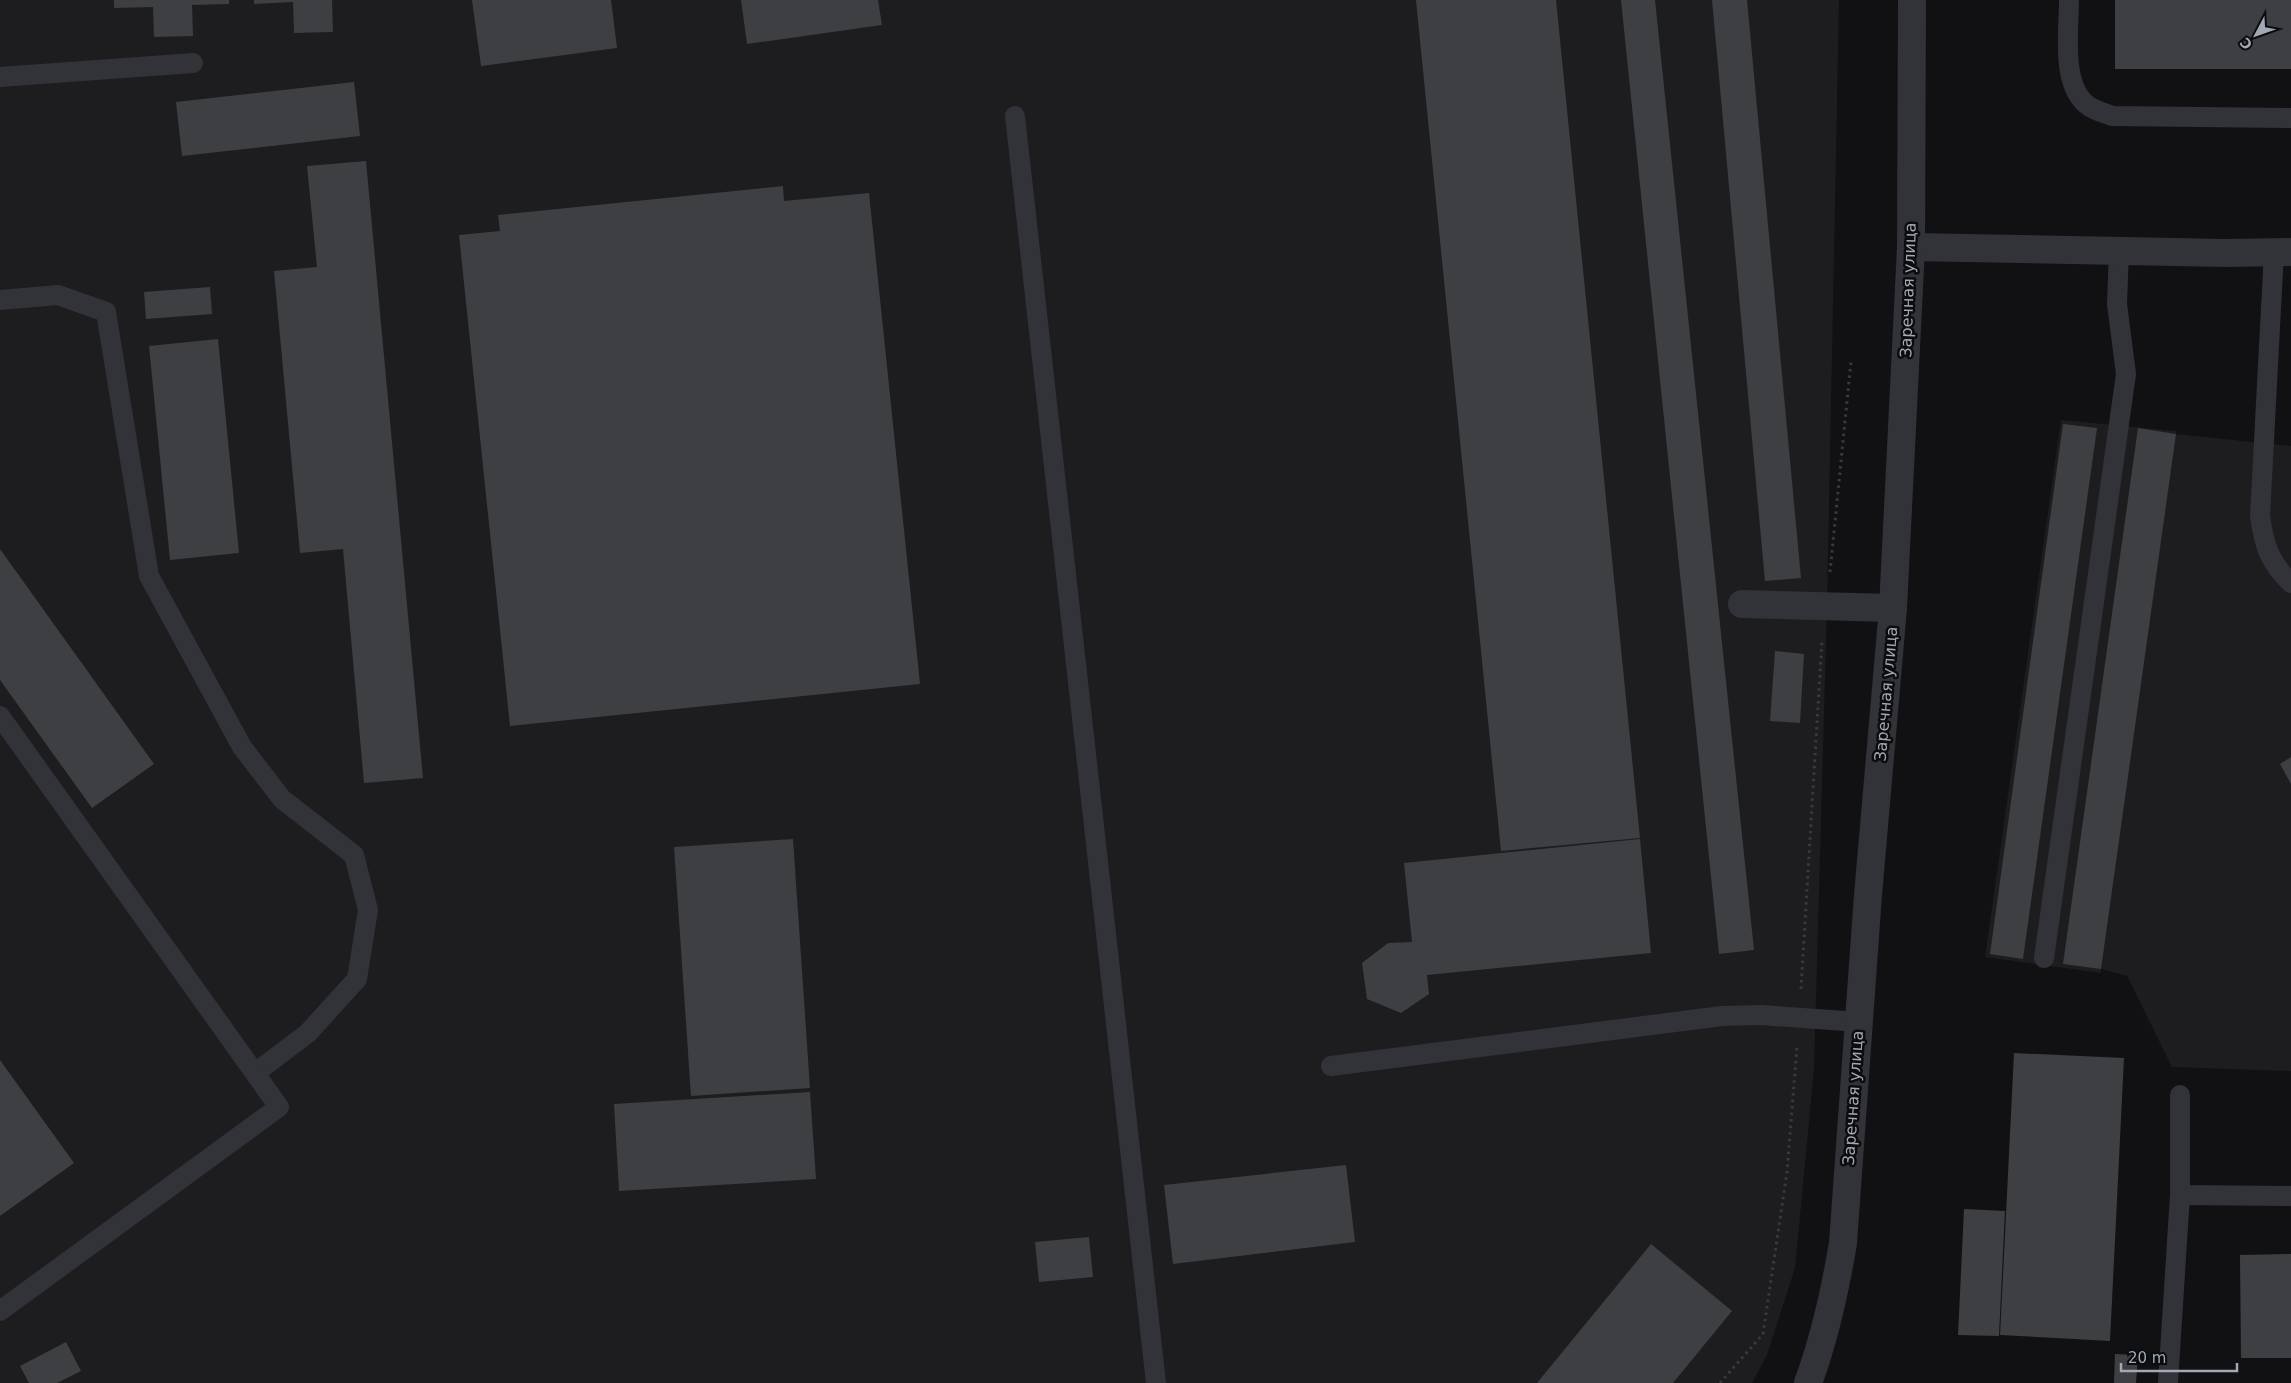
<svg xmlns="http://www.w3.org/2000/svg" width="2291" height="1383" font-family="'DejaVu Sans',sans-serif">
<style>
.built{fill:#1d1d20}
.building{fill:#3d3f43}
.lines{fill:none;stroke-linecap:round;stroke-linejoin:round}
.path{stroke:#383a3f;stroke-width:3;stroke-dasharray:2.5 4;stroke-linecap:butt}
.service{stroke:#323338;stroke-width:20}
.minor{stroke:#323338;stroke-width:28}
.tertiary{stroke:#323338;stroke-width:28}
.labels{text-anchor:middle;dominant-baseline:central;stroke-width:5;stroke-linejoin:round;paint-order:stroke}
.street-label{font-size:16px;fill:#a1a9b5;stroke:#0c0c0e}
</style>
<rect width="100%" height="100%" fill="#111113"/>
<!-- built -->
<g class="built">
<path d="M0 0H1839L1827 606 1814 1069 1795 1268 1767 1355 1752 1383H0Z"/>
<path d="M2061 420 2176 431V434L2291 446V1071L2172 1067 2127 976 2101 969V973L1985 957Z"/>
</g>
<!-- building -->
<g class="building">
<path d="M114 0H229V4L192 5 193 36 154 37 153 7 114 8Z"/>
<path d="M254 0H332L333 32 294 33 293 2 254 4Z"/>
<path d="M472 0H611L617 48 481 66Z"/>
<path d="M741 0H878L882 25 747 44Z"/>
<path d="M1416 0H1556L1640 838 1501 851Z"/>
<path d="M1621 0H1655L1754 950 1719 954Z"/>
<path d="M1712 0H1747L1801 578 1765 581Z"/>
<rect x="2115" y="0" width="176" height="69"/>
<path d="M354 82 360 136 182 156 176 102Z"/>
<path d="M366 161 423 778 364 783 343 549 300 553 274 271 317 267 307 166Z"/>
<path d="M783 186 784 201 869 193 920 684 510 726 459 235 500 231 498 215Z"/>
<path d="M210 287 212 314 146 319 144 292Z"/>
<path d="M218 339 239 553 170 560 149 346Z"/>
<path d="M2063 424 2097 428 2023 959 1990 954Z"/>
<path d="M2138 428 2176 434 2101 969 2063 964Z"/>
<path d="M0 549 154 764 92 808 0 680Z"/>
<path d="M1775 651 1804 654 1800 723 1770 721Z"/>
<path d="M2291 757V784L2280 764Z"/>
<path d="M793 839 810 1088 691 1096 674 847Z"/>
<path d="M1640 839 1651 953 1427 975 1429 994 1401 1013 1367 999 1362 963 1388 943 1412 942 1404 863Z"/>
<path d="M2014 1053 2124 1058 2110 1341 2000 1335Z"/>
<path d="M0 1060 74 1163 0 1216Z"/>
<path d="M810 1092 816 1179 619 1191 614 1104Z"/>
<path d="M1346 1165 1355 1242 1173 1264 1164 1185Z"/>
<path d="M1964 1209 2005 1211 1999 1336 1958 1335Z"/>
<path d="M1089 1237 1093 1277 1039 1282 1035 1242Z"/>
<path d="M1651 1244 1732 1311 1673 1383H1537Z"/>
<path d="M2291 1254V1358H2241L2240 1255Z"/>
<path d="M66 1342 81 1371 57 1383H29L20 1366Z"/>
<path d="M2115 1354 2138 1355 2136 1383H2114Z"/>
</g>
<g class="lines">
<!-- path -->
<g class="path">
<path d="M1830 572 1851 361"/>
<path d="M1801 989 1822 640"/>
<path d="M1720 1383 1763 1334 1787 1172 1797 1047"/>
</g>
<!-- service -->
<g class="service">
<path d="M2069 0C2069 31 2060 88 2090 107 2097 111 2105 113 2112 116L2291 118"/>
<path d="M0 77 193 63"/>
<path d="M1015 116 1156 1383"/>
<path d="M2274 252 2260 516C2264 545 2269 562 2291 583"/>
<path d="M0 300 58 295 106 312 149 576 242 747 282 799 354 855 368 910 357 979 308 1033 255 1073"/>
<path d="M0 716 279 1107 0 1311"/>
<path d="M2044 958 2126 374 2117 304 2119 251"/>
<path d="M1331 1066 1722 1016 1761 1015 1859 1022"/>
<path d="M2180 1095V1195L2291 1196"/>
<path d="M2168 1383 2180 1195"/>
</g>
<!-- minor -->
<g class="minor">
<path d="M1911 247 2226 253 2291 252"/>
<path d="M1742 604 1893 608"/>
</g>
<!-- tertiary -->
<path class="tertiary" d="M1808 1383C1825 1337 1835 1291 1843 1243L1868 895 1893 608 1911 247 1912 0"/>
</g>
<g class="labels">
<!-- street labels -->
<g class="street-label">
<text transform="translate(1908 290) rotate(-88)">Заречная улица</text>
<text transform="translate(1886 694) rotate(-85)">Заречная улица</text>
<text transform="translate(1853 1098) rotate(-86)">Заречная улица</text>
</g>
</g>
<!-- north arrow -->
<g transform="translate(2256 35) rotate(229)" stroke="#0c0c0e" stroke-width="4" paint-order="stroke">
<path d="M0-4L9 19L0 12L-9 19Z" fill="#a1a9b5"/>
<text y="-8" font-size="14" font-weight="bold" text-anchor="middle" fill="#a1a9b5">С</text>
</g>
<!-- scale -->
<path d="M2121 1363v8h116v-8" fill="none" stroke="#a1a9b5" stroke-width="2.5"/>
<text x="2128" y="1363" font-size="15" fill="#a1a9b5" stroke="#0c0c0e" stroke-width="4" paint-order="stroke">20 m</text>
</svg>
